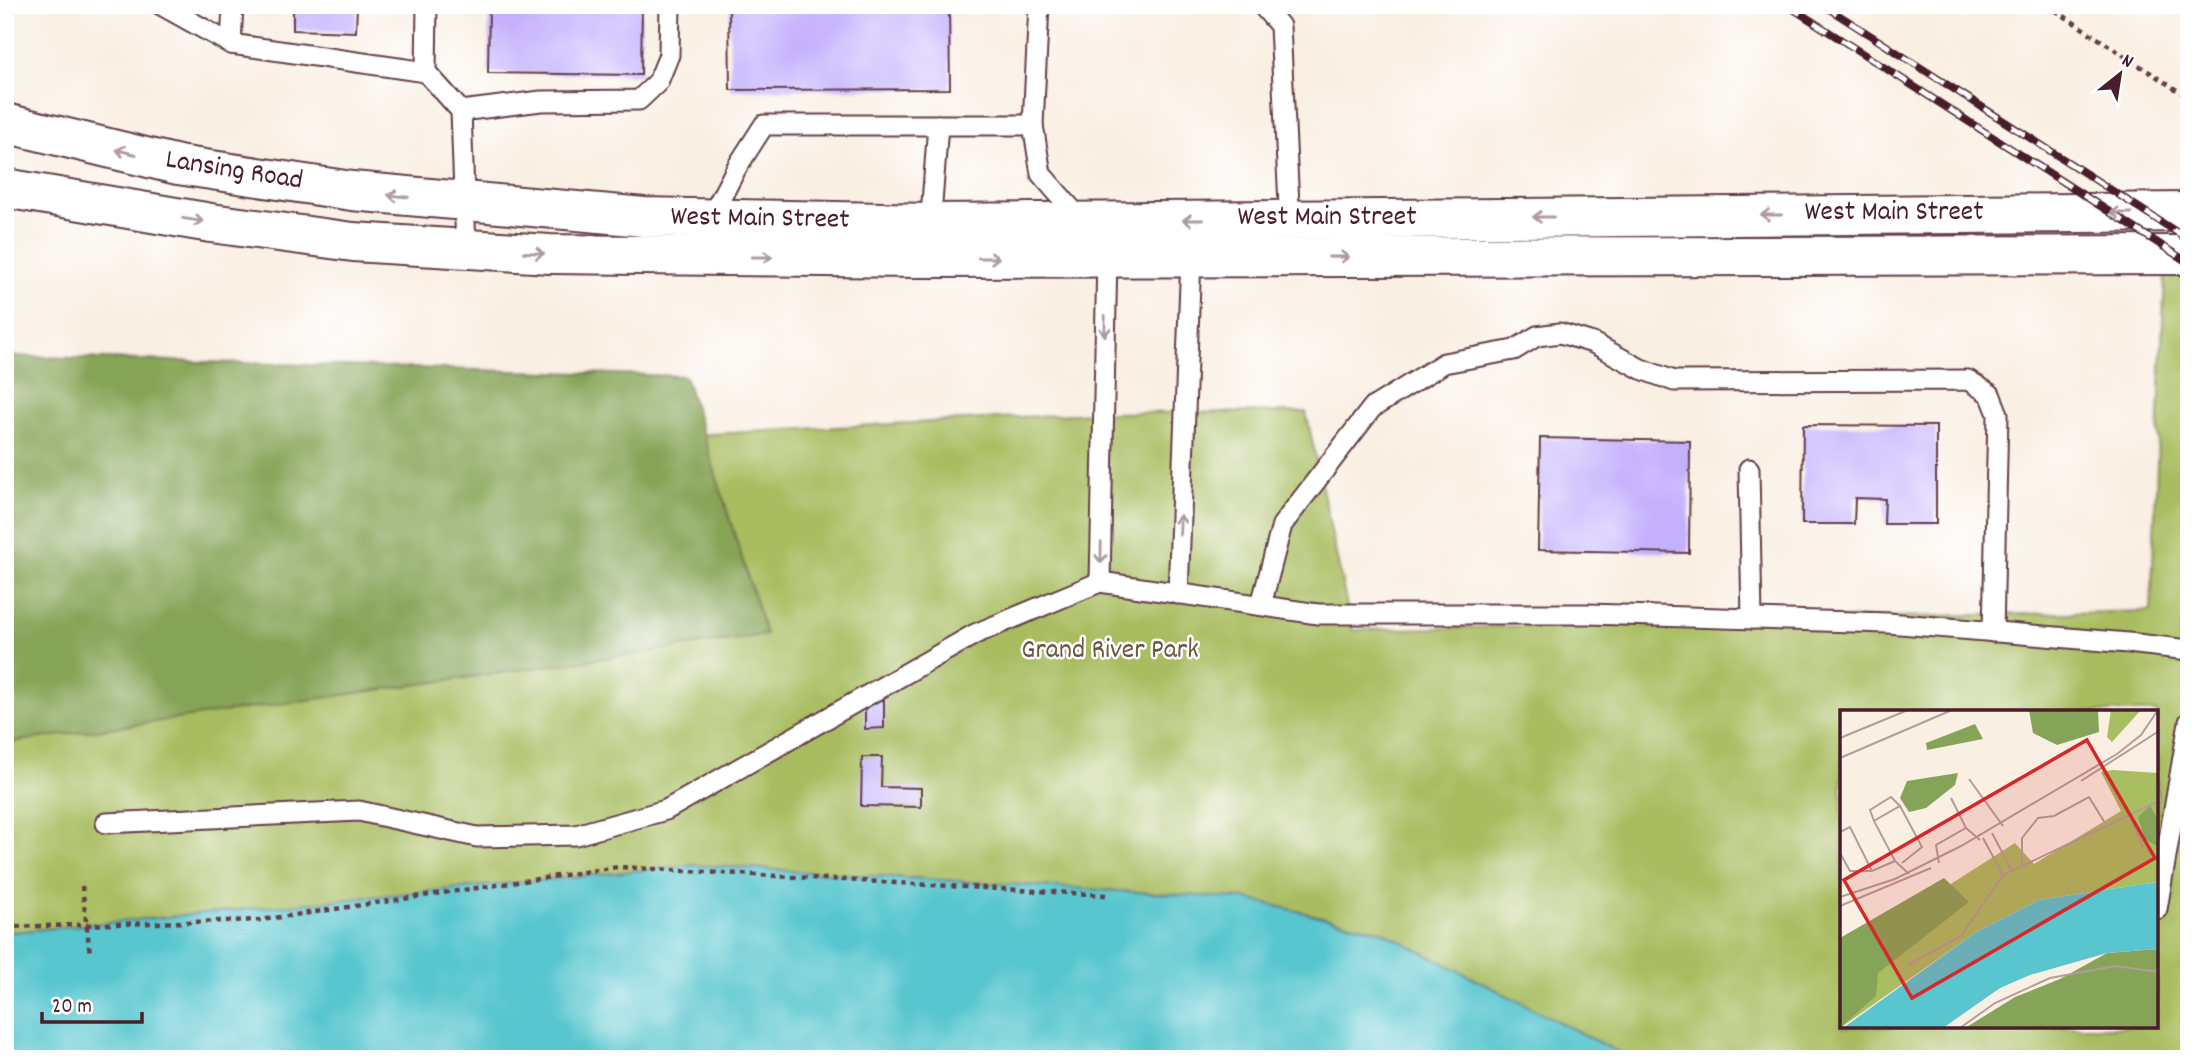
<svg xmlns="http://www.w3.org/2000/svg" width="2194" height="1064" font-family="Dekko,sans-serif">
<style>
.green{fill:#a9bd61;stroke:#7a6e46;stroke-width:2;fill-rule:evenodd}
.forest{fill:#86a457;stroke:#686241;stroke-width:2}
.water{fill:#59c6cf;stroke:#52727d;stroke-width:2}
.building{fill:#c4b1fd}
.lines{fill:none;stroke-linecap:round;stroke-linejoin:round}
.service-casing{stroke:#643e46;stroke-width:23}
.secondary-casing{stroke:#643e46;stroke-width:42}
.path{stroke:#643e46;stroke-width:4.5;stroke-dasharray:5 5;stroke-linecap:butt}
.service{stroke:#fff;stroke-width:19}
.secondary{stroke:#fff;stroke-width:38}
.rail-casing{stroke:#4a1f2b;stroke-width:8}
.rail{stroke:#fff;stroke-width:5;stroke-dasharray:16;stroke-linecap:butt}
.oneway{stroke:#ae9aa0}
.labels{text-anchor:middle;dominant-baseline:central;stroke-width:5;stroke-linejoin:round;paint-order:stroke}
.street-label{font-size:28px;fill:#4a1f2b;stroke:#fff}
.park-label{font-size:28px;fill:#6b563e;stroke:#fff}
.inset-road{fill:none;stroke:#b39c99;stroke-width:2}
.view{fill:#d62828;fill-opacity:0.15;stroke:#d62828;stroke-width:3.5}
.inset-edge{fill:none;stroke:#4a1f2b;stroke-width:3.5}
</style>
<rect width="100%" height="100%" fill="#fff"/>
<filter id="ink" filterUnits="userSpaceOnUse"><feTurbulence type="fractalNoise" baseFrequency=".0143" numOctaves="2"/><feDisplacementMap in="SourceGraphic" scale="14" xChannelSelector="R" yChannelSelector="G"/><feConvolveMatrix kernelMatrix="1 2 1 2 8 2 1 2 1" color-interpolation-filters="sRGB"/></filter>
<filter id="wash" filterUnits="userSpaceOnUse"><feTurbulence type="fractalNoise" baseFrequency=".00686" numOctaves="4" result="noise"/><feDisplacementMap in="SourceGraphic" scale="28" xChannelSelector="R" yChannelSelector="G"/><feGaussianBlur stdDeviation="1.57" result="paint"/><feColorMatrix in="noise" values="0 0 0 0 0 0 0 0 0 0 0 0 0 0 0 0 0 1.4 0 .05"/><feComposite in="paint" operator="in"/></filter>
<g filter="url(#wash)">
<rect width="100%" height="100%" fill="#f9efe2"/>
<!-- green -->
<path class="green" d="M2165 271 2189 280V1059H1631L1381 931 1247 899 696 865 5 933V519L259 459 1092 413 1306 412 1352 630 2151 611ZM1842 712H2157V1027H1842Z"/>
<!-- forest -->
<path class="forest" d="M5 356 685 376 766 635 5 743Z"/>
<!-- water -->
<path class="water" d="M696 865 1247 899 1381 931 1631 1059H5V933Z"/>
<g id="blocks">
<!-- building -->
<g class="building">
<path d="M293 5H357L356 32 293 30Z"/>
<path d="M489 5H642L641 75 488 73Z"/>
<path d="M729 5H949L950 89 730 90Z"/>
<path d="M1803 425 1936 426V524H1884L1885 499 1855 498 1854 524H1802Z"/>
<path d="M1540 438 1690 441 1689 553 1538 550Z"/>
<path d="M865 700H884V728L865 729Z"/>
<path d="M862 757H882L881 787 921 788V807L861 806Z"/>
</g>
</g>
</g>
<g filter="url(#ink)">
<use href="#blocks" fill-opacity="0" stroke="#643e46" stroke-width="2"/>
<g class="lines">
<defs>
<g id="service">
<path d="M161 5 231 44 426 72"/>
<path d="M427 5 426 72 461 111 466 249"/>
<path d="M1262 5 1280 26 1290 225"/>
<path d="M231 44 233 5"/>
<path d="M461 111 541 101 639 100 658 82 669 55 670 5"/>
<path d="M1033 125 1039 5"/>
<path d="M709 221 737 167 764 125H1033L1041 174 1081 220"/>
<path d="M930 229 938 125"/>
<path d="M1749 469 1752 619"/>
<path d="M1100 582 1107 258"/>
<path d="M1178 594 1191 257"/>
<path d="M1261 605 1282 525 1372 408 1444 363 1514 350 1537 336 1560 333 1593 343 1641 369 1674 381 1968 380 1990 394 1998 414 1993 632"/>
<path d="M106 823 359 811 477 837 576 835 666 810 975 634 1100 582 1318 614H1588L1888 623 2128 643 2189 650"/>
<path d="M2157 909 2189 722"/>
</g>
<g id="secondary">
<path d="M5 123 178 165 352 191 644 217 930 223 2189 212"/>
<path d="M5 188 211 223 353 242 550 254 919 258 2189 255"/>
</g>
</defs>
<!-- service casing -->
<use href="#service" class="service-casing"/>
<!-- secondary casing -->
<use href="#secondary" class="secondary-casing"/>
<!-- path -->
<g class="path">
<path d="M2047 5 2189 98"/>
<path d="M82 886 90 954"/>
<path d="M6 927 261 920 618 867 1106 895"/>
</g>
<!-- service -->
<use href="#service" class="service"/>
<!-- secondary -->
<use href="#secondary" class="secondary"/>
<defs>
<g id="rail">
<path d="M1787 5 2189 263"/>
<path d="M1823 5 2189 240"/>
</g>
</defs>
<!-- rail casing -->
<use href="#rail" class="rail-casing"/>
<!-- rail -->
<use href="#rail" class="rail"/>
</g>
<!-- one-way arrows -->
<defs><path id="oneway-shaft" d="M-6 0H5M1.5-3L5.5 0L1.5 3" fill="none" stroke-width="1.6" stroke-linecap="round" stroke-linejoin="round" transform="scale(1.75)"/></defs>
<g class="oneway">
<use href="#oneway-shaft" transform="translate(126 152) rotate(-166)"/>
<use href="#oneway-shaft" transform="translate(398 196) rotate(-174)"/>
<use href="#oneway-shaft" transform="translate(2121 213) rotate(180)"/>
<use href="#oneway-shaft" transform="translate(1771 215) rotate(180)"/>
<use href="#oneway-shaft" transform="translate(1543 217) rotate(180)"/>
<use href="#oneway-shaft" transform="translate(193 220) rotate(9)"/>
<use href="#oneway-shaft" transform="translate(1193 220) rotate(180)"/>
<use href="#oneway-shaft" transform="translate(534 253) rotate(3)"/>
<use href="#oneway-shaft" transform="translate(762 257)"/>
<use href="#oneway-shaft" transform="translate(1339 257)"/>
<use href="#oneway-shaft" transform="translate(989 258)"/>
<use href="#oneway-shaft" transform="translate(1105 326) rotate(91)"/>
<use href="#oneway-shaft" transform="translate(1180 525) rotate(-88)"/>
<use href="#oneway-shaft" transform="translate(1101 553) rotate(91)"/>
</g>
</g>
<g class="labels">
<!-- street labels -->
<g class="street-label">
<text transform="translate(234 172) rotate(9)">Lansing Road</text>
<text x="1894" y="214">West Main Street</text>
<text x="1327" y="219">West Main Street</text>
<text transform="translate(760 220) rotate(1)">West Main Street</text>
</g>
<!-- park labels -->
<g class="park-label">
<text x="1110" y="652">Grand River Park</text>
</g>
</g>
<!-- overview -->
<g transform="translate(1840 710)">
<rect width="318" height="318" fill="#f9efe2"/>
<path d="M271 0H301L272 32 267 27ZM273 60 318 63V172L199 190 136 222 0 318 62 205 175 133 194 154 281 101 261 62Z" fill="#a9bd61"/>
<path d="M189 0H258L259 22 217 35 193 23ZM135 14 143 29 87 40 86 33ZM118 63 115 75 86 98 69 102 60 88 67 71ZM310 96 318 109V137L305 129 298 107ZM104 168 129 192 38 263 36 286 0 318V228ZM318 239V318H125L175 287 220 269 267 243Z" fill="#86a457"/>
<path d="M318 172V239L267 243 190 265 160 278 103 318H3L136 222 199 190Z" fill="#59c6cf"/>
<path class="inset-road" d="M0 28 68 0M0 48 112 0M129 69 163 116M241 71 319 21M111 88 126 118M289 102 303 138M34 111 30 100 51 87 60 96M0 122 10 117 32 161M152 123 172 161M143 128 163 165M0 143 10 161H32L55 151M62 153 82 137 60 96 34 111 55 151 69 164M99 153 96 135 126 118 140 130M182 157V128L198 108 214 106 249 87 265 113M0 187 55 169 121 136 277 44 301 25 318 0M0 196 91 158M68 255 121 226 163 165 319 91M120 318 155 293 210 268 275 256 319 262"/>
<path class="view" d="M247 30 315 148 72 288 4 170Z"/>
<rect width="318" height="318" class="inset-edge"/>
</g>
<!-- margin -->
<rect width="2194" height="1064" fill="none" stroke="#fff" stroke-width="28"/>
<!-- north arrow -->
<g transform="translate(2120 74) rotate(30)" stroke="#ffffff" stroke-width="5" paint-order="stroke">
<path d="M0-5L12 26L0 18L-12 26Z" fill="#4a1f2b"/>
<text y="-10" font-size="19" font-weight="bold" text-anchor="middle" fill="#4a1f2b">N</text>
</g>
<!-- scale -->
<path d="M42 1012v10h100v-10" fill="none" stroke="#4a1f2b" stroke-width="3.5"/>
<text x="52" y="1012" font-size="21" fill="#4a1f2b" stroke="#ffffff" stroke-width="5" paint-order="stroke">20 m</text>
</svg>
